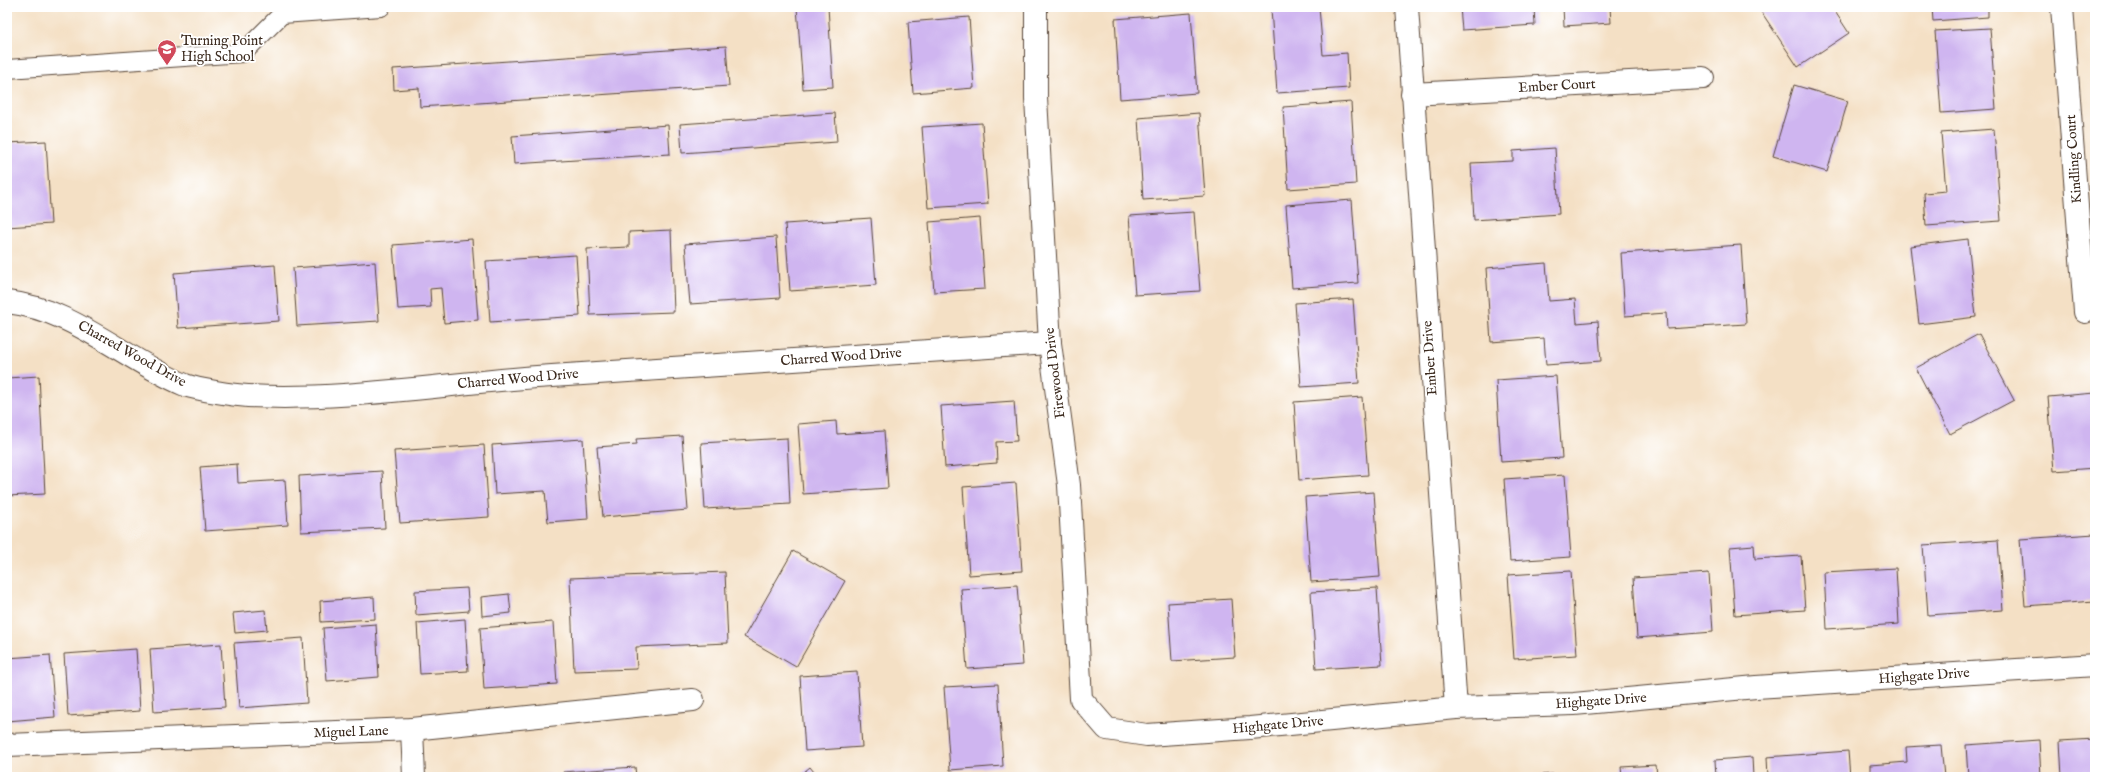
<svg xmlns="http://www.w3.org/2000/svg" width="2102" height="784" font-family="'IM FELL English',serif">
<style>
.building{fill:#cfb5f0}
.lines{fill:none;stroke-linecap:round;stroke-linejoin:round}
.lane-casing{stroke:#574537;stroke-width:20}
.street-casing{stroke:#574537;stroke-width:24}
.lane{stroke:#fff;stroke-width:18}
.street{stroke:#fff;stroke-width:22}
.labels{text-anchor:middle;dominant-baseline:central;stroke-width:3.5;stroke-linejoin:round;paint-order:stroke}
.poi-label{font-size:14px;fill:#3b2a1e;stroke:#fff;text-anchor:start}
.street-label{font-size:14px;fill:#3b2a1e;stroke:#fff}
</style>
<rect width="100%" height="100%" fill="#fff"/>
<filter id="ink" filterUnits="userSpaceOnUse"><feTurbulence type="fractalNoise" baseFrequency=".025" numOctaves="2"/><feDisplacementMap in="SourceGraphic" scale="8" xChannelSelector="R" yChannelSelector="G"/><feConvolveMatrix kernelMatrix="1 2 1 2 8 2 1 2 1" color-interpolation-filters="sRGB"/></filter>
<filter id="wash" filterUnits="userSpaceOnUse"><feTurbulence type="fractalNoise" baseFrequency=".012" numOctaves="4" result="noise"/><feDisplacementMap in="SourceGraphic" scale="16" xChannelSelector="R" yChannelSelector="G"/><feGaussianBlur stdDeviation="0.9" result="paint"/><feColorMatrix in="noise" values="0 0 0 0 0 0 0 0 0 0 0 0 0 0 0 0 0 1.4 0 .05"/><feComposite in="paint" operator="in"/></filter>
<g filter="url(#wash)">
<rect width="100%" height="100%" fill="#f4e0c5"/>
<g id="blocks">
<!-- building -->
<g class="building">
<path d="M797 7H828L833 87 803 89Z"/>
<path d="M1294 7H1319L1323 55 1347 53 1349 88 1277 93 1271 9Z"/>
<path d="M1460 7H1534L1535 25 1462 30Z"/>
<path d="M1563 7H1610L1611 23 1564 26Z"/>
<path d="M1758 7H1832L1849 33 1798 67Z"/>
<path d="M1932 7H1988V17L1933 21Z"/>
<path d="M1191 13 1197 93 1120 99 1115 19Z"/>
<path d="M969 17 974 88 913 93 908 22Z"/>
<path d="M1990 28 1996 109 1941 113 1935 31Z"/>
<path d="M726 46 729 86 420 107 419 88 394 90 393 69Z"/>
<path d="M1794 85 1848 101 1827 172 1773 156Z"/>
<path d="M1351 102 1356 184 1288 189 1283 107Z"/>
<path d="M835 113 837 142 682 153 680 124Z"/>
<path d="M1199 113 1205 196 1143 200 1138 118Z"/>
<path d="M982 123 988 204 928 208 922 127Z"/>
<path d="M668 125 670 154 514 164 512 136Z"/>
<path d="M1994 129 2001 221 1926 226 1924 193 1946 191 1941 133Z"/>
<path d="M46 141 51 224 7 227V143Z"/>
<path d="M1555 148 1559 214 1474 220 1471 163 1513 161V151Z"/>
<path d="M1352 200 1358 283 1292 288 1286 205Z"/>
<path d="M1194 212 1200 291 1135 295 1129 216Z"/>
<path d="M871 218 876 285 790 291 785 224Z"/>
<path d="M980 218 985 289 934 292 929 222Z"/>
<path d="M671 230 674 312 590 315 587 249 629 247V232Z"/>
<path d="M776 237 780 298 690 304 685 244Z"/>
<path d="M472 239 478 320 444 323 441 288 430 289 431 307 398 309 393 245Z"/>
<path d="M1968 239 1976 317 1919 324 1910 246Z"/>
<path d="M1741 245 1746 324 1667 329 1666 313 1625 316 1621 253Z"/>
<path d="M576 255 580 316 490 322 486 261Z"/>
<path d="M375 262 379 321 297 326 293 268Z"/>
<path d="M1546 263 1549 301 1575 299 1577 323 1598 321 1601 361 1546 365 1544 338 1491 342 1486 268Z"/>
<path d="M275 265 279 321 178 328 174 273Z"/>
<path d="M1353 299 1359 383 1301 387 1295 303Z"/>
<path d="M1979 334 2014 400 1950 434 1916 368Z"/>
<path d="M39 376 45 494 7 496V378Z"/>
<path d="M1556 376 1562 458 1501 462 1496 380Z"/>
<path d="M2095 393V468L2054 471 2048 397Z"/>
<path d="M1362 397 1368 475 1299 480 1294 402Z"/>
<path d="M1014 401 1017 441 996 442 997 463 945 467 941 406Z"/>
<path d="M836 421 837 434 884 431 888 488 803 494 798 424Z"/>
<path d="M682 436 688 510 603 517 597 447 637 444 636 439Z"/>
<path d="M787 438 790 504 705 509 701 443Z"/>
<path d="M583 439 588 519 548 522 545 491 495 494 492 445Z"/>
<path d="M484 445 489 517 400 523 394 451Z"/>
<path d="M237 464 238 483 285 480 288 525 205 531 200 467Z"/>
<path d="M382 471 385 528 301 532 299 476Z"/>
<path d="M1565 475 1571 557 1510 561 1504 479Z"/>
<path d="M1016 483 1022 571 969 575 963 487Z"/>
<path d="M1374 492 1380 577 1311 582 1305 497Z"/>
<path d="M2095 534V601L2025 606 2020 539Z"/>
<path d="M1998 540 2003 610 1928 615 1923 545Z"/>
<path d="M1754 545 1755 559 1801 556 1805 610 1735 615 1730 547Z"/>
<path d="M793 551 845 581 796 667 744 637Z"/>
<path d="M1896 568 1899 624 1827 629 1824 572Z"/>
<path d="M1571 571 1577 655 1514 659 1508 575Z"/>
<path d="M725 572 728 643 636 647 637 669 574 671 570 578Z"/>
<path d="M1709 573 1713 632 1637 638 1633 578Z"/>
<path d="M1017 585 1023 665 967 669 961 589Z"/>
<path d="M467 588 469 611 416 615 415 591Z"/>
<path d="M1377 588 1382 665 1316 669 1311 592Z"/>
<path d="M509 594 511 613 482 616 481 597Z"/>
<path d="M374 597 375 619 321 622 320 601Z"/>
<path d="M1231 599 1235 657 1172 661 1168 603Z"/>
<path d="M265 610 267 630 235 633 233 613Z"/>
<path d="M465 619 468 671 420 674 417 623Z"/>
<path d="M553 622 557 684 484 689 480 628Z"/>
<path d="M376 624 379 677 327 681 323 628Z"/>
<path d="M303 638 307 703 239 708 234 643Z"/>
<path d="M221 644 225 707 154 712 150 649Z"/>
<path d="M136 649 140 711 68 716 64 654Z"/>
<path d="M50 655 55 717 7 721V658Z"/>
<path d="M857 672 862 747 805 751 800 676Z"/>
<path d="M998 684 1003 766 950 770 944 687Z"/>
<path d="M2095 739V777H2062L2060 741Z"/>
<path d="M2039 740 2041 777H1968L1966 745Z"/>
<path d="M1941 745 1944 777H1870V765L1907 762 1906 747Z"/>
<path d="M1848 751 1850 777H1768L1767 757Z"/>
<path d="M1752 757 1753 777H1716L1715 760Z"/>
<path d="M1656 765 1657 777H1622L1621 767Z"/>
<path d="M635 767 636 777H563V772Z"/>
<path d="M810 767 818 777H798Z"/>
<path d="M551 774 552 777H521V776Z"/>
<path d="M1553 774V777H1524V776Z"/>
</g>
</g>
</g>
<g filter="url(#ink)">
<use href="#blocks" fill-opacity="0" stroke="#574537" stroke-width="1"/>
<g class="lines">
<defs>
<g id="lane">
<path d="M282 7V14L381 7"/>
<path d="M7 69 243 53 282 14"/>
</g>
<g id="street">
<path d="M1036 7V98L1050 343 1069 485 1081 699 1107 729 1147 735 1250 728 1456 708 1574 704 1756 687 2095 665"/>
<path d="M1407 7 1456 708"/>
<path d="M2062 7 2085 312"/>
<path d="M1412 94 1703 78"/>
<path d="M7 302C74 309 125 360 185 385 199 390 233 395 248 396 345 401 441 384 537 377 708 365 879 355 1050 343"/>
<path d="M412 729 414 777"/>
<path d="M7 745 412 729 693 700"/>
</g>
</defs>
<!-- lane casing -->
<use href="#lane" class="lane-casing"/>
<!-- street casing -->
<use href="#street" class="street-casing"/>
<!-- lane -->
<use href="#lane" class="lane"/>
<!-- street -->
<use href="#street" class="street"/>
</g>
</g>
<!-- icons -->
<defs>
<symbol id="school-pin" viewBox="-11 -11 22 30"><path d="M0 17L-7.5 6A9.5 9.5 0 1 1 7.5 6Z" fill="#d1495b" stroke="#fff"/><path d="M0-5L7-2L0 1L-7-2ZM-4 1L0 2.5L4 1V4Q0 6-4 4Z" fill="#fff"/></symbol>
</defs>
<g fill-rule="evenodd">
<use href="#school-pin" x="156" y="38" width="22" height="30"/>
</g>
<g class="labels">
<!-- poi labels -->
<g class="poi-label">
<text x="181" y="41">Turning Point<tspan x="181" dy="16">High School</tspan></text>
</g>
<!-- street labels -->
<g class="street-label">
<text transform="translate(1557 86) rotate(-3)">Ember Court</text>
<text transform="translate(2074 159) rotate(-94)">Kindling Court</text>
<text transform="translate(132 354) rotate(29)">Charred Wood Drive</text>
<text transform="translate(841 357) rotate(-4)">Charred Wood Drive</text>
<text transform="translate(1430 358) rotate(-94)">Ember Drive</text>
<text transform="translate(1055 373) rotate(-97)">Firewood Drive</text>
<text transform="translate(518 379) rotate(-5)">Charred Wood Drive</text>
<text transform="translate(1924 676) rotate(-4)">Highgate Drive</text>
<text transform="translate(1601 701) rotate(-4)">Highgate Drive</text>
<text transform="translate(1278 725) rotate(-5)">Highgate Drive</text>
<text transform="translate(351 732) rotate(-2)">Miguel Lane</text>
</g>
</g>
<!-- margin -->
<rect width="2102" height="784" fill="none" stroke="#fff" stroke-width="24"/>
</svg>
